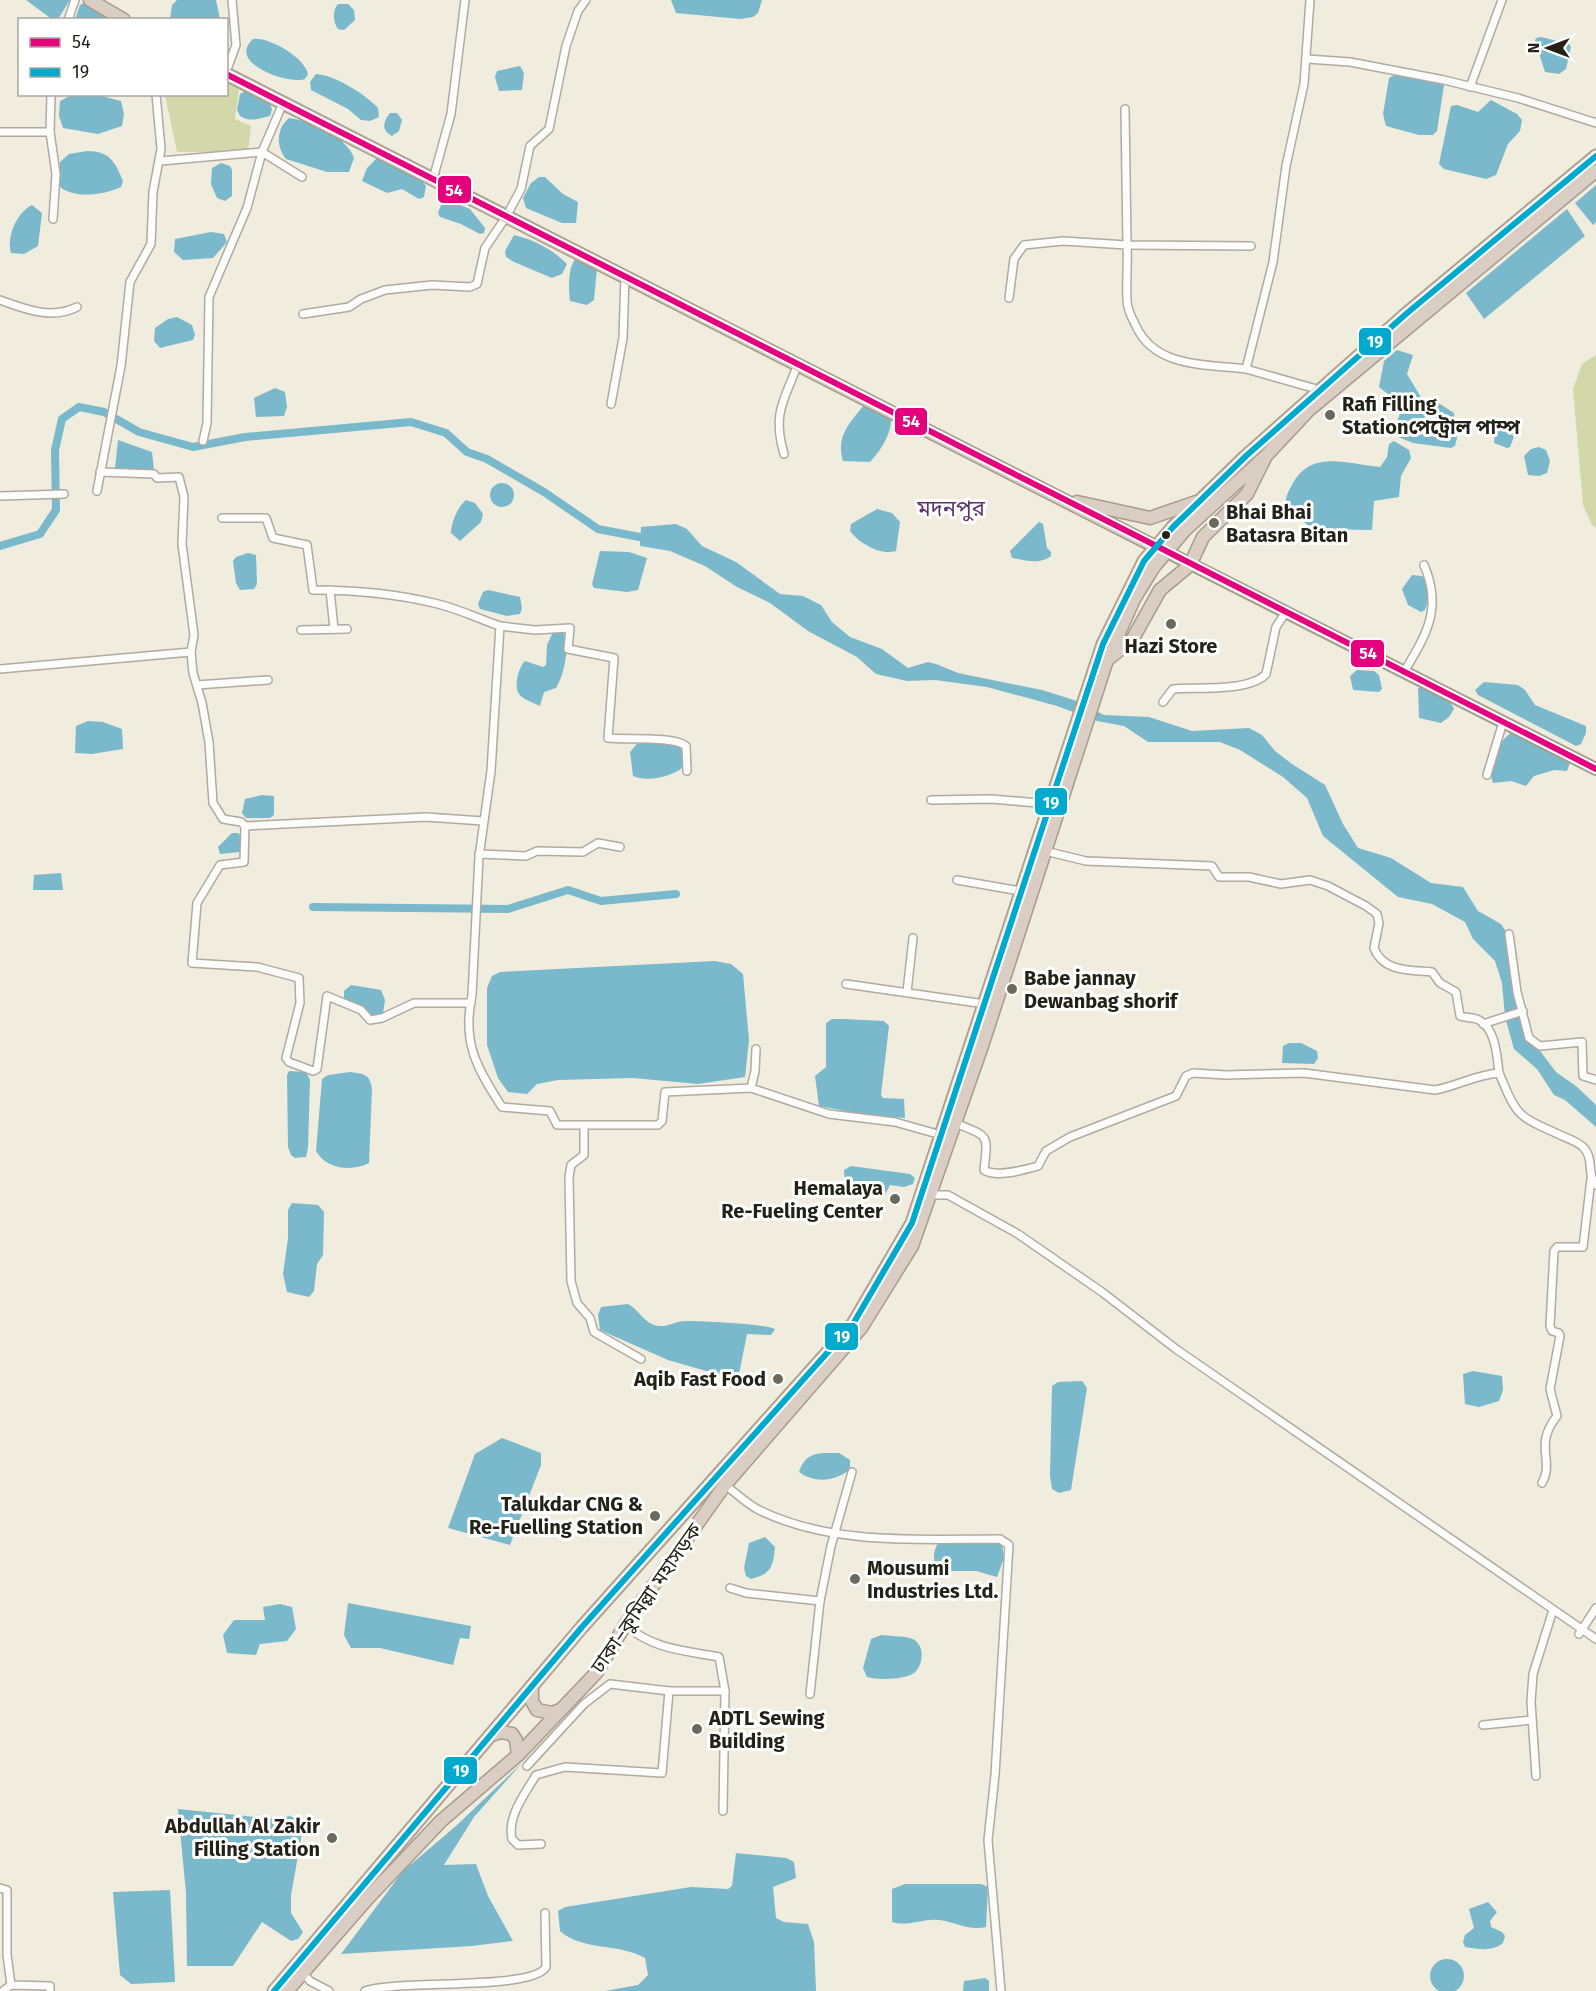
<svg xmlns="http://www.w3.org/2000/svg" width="1596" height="1991" font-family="'Fira Sans','Noto Sans Bengali',sans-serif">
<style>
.green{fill:#d2d8aa}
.water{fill:#7ab9cc}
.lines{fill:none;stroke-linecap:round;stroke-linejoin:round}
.canal{stroke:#7ab9cc;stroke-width:8}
.street-casing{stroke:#afaba0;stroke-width:10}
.primary-casing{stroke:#a89b8b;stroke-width:14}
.highway-casing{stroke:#a89b8b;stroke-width:15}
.street{stroke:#fdfcfa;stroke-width:7}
.primary{stroke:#e8e1da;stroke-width:10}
.highway{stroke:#dacec4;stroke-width:12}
.bus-1-casing{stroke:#fff;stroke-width:10}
.bus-2-casing{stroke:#fff;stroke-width:10}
.bus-1{stroke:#e5007d;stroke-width:6}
.bus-2{stroke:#00a9ce;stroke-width:6}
.poi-dot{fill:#6b695d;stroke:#fff;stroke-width:2}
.bus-dot{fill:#242218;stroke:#fff;stroke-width:2}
.labels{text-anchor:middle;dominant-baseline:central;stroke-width:6;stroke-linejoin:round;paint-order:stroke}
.poi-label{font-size:20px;font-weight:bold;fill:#242218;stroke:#fff;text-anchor:start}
.street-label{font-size:20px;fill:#242218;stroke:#fff}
.quarter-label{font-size:22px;fill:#5c356c;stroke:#fff}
.line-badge{stroke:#fff;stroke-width:2}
.badge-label{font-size:16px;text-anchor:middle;font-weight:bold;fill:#fff}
</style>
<rect width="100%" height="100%" fill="#f0ecde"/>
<!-- green -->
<g class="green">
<path d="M227 83 239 89 235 119 251 126 248 152H177L165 95 226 94Z"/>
<path d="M1596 355V528L1592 525 1583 505 1573 389 1582 364Z"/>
</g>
<!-- water -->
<g class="water">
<path d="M26 0H70L58 19 53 20Z"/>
<path d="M177 0H216L220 19H170L172 5Z"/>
<path d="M671 0H762L758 13 753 17 740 19 676 13Z"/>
<path d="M84 3 113 19 75 20 80 5Z"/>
<path d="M338 4H348L354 10 355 20 344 30 338 29C333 22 332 11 338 4Z"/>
<path d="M1541 37 1569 44 1571 47 1566 69 1559 74 1545 72 1535 41 1536 38Z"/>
<path d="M253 39C269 37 304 57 308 74L305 79C288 85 226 63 253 39Z"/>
<path d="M520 66 524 73 522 90 499 91 495 77 497 71Z"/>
<path d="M316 74C335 75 365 94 378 108L379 117 370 121 361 120 348 109 311 90 310 82Z"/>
<path d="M1396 74 1444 85 1437 131 1433 135H1419L1386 126 1383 114 1389 78Z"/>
<path d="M247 90 268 99 272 109 270 116C259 118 251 123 240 116L237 110 240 94Z"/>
<path d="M98 95 121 101 124 114 122 126 98 134 63 128 59 116 60 101 70 96Z"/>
<path d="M1491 100 1517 114 1522 120 1520 131 1508 144 1496 175 1486 179 1444 169 1439 164 1451 106 1457 105 1478 112Z"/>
<path d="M390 113H397L402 120 399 131 392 136C381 130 383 122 390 113Z"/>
<path d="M289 118C311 121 346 136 354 158L349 172H327L286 159C276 147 276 129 289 118Z"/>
<path d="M87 151C110 151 115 162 123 181L121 187C104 195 75 199 60 187V162L69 154Z"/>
<path d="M378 157 420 179 426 186 424 197 419 199 402 189 387 193 362 181 367 168Z"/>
<path d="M221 163 230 166 232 170V196L225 201 217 198 211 184 212 168Z"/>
<path d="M539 177H545L563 194 578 202 576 223H562L526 208 523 198 531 183Z"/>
<path d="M1596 185V222L1593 225 1575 203Z"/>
<path d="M450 201 470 209 485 228 484 233 480 234 461 224 440 217 438 213 441 205Z"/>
<path d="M32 205 42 213 38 246 24 254 11 253C6 237 17 212 32 205Z"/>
<path d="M1567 209 1585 236 1484 319 1466 293Z"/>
<path d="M211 232 224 234 227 242 213 258 183 260 174 252 175 239Z"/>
<path d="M514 235C535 240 552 249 567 264L562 274 552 278 514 262 506 257 505 251Z"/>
<path d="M577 257 597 268 594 300 587 305 570 301C569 288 567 267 577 257Z"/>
<path d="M177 317 192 325 195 335 193 340 160 348 154 341 155 328 168 319Z"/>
<path d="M1397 350 1413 355 1407 374 1422 399 1440 404 1454 413 1457 438 1455 446 1451 448 1413 443 1393 435 1392 430C1409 403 1398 403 1379 387L1384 361Z"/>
<path d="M275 388 285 392 287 407 284 416 256 417 254 398Z"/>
<path d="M869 404 891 413C893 432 882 449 870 462L843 461C836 436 849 424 864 405Z"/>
<path d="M1500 420 1514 422C1517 431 1513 439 1510 447L1507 448 1494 443 1496 422Z"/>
<path d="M118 440 152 452 154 470 151 473 115 468Z"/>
<path d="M1394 441 1409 450 1411 458 1401 476 1399 497 1374 501 1372 530 1312 529 1287 507C1284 499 1288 492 1292 485 1311 449 1346 464 1380 467L1387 457 1389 444Z"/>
<path d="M1539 447 1546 450 1550 461 1547 473 1539 476 1528 475 1524 456 1531 449Z"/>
<circle cx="502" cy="495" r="12"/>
<path d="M466 500 475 503 483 514 481 522 460 541 451 533C451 523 458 506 466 500Z"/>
<path d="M877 509 892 513 900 522 896 551C880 556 859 543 850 531L851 524Z"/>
<path d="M1039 522 1043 524 1047 548 1051 552V556C1040 565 1025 560 1012 558L1010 551Z"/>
<path d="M676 524 687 529 702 546 736 562 780 594 803 596 821 605 832 622 850 637 882 649 908 668 928 662 936 664 958 673 1042 690 1074 700 1104 715 1149 717 1192 731 1249 728 1262 735 1275 751 1292 764 1325 785 1343 824 1358 848 1391 858 1431 883 1463 887 1478 911 1501 924 1505 930 1514 995 1537 1047 1556 1072 1576 1086 1596 1105V1127L1565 1100 1554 1095 1537 1069 1514 1049 1505 1017 1502 983 1495 961 1473 939 1465 922 1432 904 1398 897 1323 836 1307 798 1283 777 1240 750 1220 742H1148L1124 726 1097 721 1057 706 987 687 935 680 907 681 876 674 857 657 808 631 770 603 737 587 705 566 670 551 640 546 641 527Z"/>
<path d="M600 551 629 552 647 558 638 590 627 592 594 588 592 584Z"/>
<path d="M248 553 256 555 257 584 254 589 240 590 236 583 233 561 236 557Z"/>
<path d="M1412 575 1422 576C1432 585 1429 599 1425 610L1421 612 1408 605 1402 589Z"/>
<path d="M488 590 520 597 522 608 520 614 507 616 480 609 478 604 483 592Z"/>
<path d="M561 630C572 641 564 676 556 688L544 692 540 706C535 703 527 701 522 697 512 690 518 668 525 661L543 667 546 665 547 645 553 632Z"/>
<path d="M1357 670 1374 671 1379 675 1382 689 1379 692 1353 690 1350 676Z"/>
<path d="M1484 682 1518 685 1525 690 1535 705 1586 726V733L1581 744 1576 746 1478 695 1475 690Z"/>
<path d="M1418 688C1431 688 1450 697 1454 709L1449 717 1441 723 1419 718Z"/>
<path d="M88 721 103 722 122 729 123 749 92 754 75 753 76 726Z"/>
<path d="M1514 732 1571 760 1567 771 1554 770 1534 776 1526 786 1511 781 1493 783C1487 769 1499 736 1514 732Z"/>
<path d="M642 743 681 745 684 760 681 769C669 777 647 782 633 776L630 752 637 744Z"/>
<path d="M262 795 274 796V815L270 818H246L242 813 245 799Z"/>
<path d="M232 833H238L243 838 240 852 220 854 218 847Z"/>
<path d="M61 873 63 890H33L34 875Z"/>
<path d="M715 961 731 964 743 974 749 1040 745 1077 698 1084 633 1078 558 1080 537 1084 527 1094 508 1092 498 1078 487 1045V988L492 976 500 972Z"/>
<path d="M351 985 381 990 385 1000 383 1014 372 1018 344 1001V991Z"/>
<path d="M843 1019 884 1021 889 1026 881 1095 883 1098 904 1099 905 1118 867 1115 819 1106 815 1076 826 1067V1023L832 1019Z"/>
<path d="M1289 1043H1301L1317 1051 1318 1058 1314 1064 1282 1063 1283 1046Z"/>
<path d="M289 1071 306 1072 310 1080 308 1148 306 1157 295 1158 291 1155 288 1147 287 1075Z"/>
<path d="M350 1072C364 1074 370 1074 372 1089L369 1163C351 1172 326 1169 316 1151L322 1079 328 1075Z"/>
<path d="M851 1166 910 1174 915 1178 913 1184 904 1187 890 1185 885 1195 848 1190 845 1188 844 1170Z"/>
<path d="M292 1203 318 1205 324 1212 323 1255 317 1264 314 1291 309 1297 287 1292 283 1274 288 1238V1210Z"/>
<path d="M628 1304C638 1309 643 1321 654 1325 665 1329 675 1321 686 1321 700 1321 767 1324 775 1329L771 1335 747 1334 739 1374 734 1379 668 1360 600 1330 598 1315 601 1307Z"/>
<path d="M1473 1371 1502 1376 1503 1390 1499 1401 1479 1407 1465 1404 1463 1374Z"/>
<path d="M1082 1381 1087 1388 1071 1490 1059 1493 1052 1489 1050 1476 1052 1386 1058 1382Z"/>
<path d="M502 1438 541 1453V1465L510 1545 448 1528 475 1454Z"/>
<path d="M839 1453 850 1460V1469C837 1481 815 1484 799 1472 806 1451 819 1453 839 1453Z"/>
<path d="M765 1537 775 1547C773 1567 771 1574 751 1579L746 1576 744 1568 749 1543Z"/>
<path d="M945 1540 1002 1544 1004 1558 997 1577 976 1571H941C931 1561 933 1552 939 1541Z"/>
<path d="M348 1603 471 1626 469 1639 460 1638 453 1665 380 1648H351L344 1635Z"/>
<path d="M280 1604 292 1607 296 1629 287 1641 260 1644 256 1655 227 1653 223 1635 234 1620H265L263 1607Z"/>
<path d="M881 1635C890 1636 901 1636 910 1638 925 1642 925 1664 914 1673 904 1680 878 1680 867 1677L863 1668 871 1639Z"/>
<path d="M522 1763 474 1817 444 1865 476 1864 488 1896 513 1941 472 1946 341 1954 403 1871 456 1826Z"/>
<path d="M178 1809 277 1819 290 1816 304 1822 291 1895V1913L303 1932 298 1939 291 1941 262 1922 233 1966H187L186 1893Z"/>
<path d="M736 1853 786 1858 794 1862 796 1878 773 1887 776 1918 784 1922 808 1924 814 1942 816 1991H605L638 1985 648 1975 645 1958C619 1943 582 1951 560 1931L558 1911 565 1907 691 1887 728 1889 732 1886Z"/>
<path d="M905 1884H981L988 1887 986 1927C968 1931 956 1922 939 1920 923 1918 909 1927 892 1922V1889Z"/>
<path d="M170 1890 175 1982 131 1984 120 1975 113 1892Z"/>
<path d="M1488 1902 1497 1912 1490 1921 1491 1927 1502 1932 1505 1936 1503 1943C1492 1952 1479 1949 1465 1947L1463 1942 1465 1935 1474 1928 1469 1909Z"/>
<circle cx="1447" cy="1976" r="17"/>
<path d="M985 1978 989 1981V1991H963L964 1981Z"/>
</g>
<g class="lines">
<!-- canal -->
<g class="canal">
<path d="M0 546 40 534 56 510 55 450 62 419 79 407 104 412 139 432 193 447 245 437 411 422 446 433 467 452 487 459 544 492 598 529 650 539"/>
<path d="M313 907 508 909 568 890 601 901 676 894"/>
</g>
<defs>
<g id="street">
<path d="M1310 0 1304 84 1286 166 1273 262 1246 369 1320 390"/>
<path d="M68 20 75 0"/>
<path d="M1307 59 1350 62 1444 80 1518 98 1596 123"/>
<path d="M226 72 236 45 232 0"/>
<path d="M1470 87 1502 0"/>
<path d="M51 94 50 132 56 174 53 219"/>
<path d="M1125 109 1127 245 1251 246"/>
<path d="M0 132H50"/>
<path d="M161 161 262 152 302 177"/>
<path d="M433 179 451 114 465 0"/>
<path d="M1009 298 1014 259 1024 245 1063 241 1127 245C1128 264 1126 282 1127 300 1127 310 1132 318 1136 326 1155 368 1206 364 1246 369"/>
<path d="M0 300C25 309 51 320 77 307"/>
<path d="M303 314 349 307 361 299 385 290 432 285 470 287 477 284 485 248 506 217 521 189 530 146 549 129 566 46 578 11 586 0"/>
<path d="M611 404 623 338 625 276"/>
<path d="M203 441 207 423 209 297 247 208 262 152 283 103"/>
<path d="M784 454C772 413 784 401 798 364"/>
<path d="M100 472 154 474 157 478 179 477 184 497 182 544 194 635 191 652 193 673 202 703 209 742 213 803 223 819 241 822 245 826 244 862 220 865 197 903 192 963 257 967 299 978 300 1003 286 1058 289 1062 313 1071 317 1069 327 996 361 1010 370 1020 382 1018 414 1003H471"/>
<path d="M97 491 121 366 130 282 151 244 153 192 161 149 156 94"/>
<path d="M0 496 64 494"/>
<path d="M222 518H266L273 538 307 545 313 590C354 590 398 594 438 604 459 609 479 619 500 626"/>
<path d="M330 590 334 629"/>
<path d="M301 630 347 629"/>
<path d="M0 669 191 652"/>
<path d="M1404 672C1426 635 1443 609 1424 565"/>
<path d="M197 685 268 680"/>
<path d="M1163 702 1173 689C1197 687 1249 692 1266 674L1276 627 1286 612"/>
<path d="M687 771 686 746C673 736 628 740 608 738L614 658 568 649 570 628 535 630 500 626 491 771 479 857 472 995C462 1042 476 1067 502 1107L550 1111 557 1125H658L662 1121 665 1092 751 1088 755 1071 756 1049"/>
<path d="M1487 775 1503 722"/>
<path d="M931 800 991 799 1050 804"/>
<path d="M245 826 426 817 483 821"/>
<path d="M1045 851 1086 861 1212 866 1219 877H1249L1281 884 1310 880 1328 886 1366 906 1377 914 1379 923 1374 948C1383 972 1410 970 1432 972L1440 983 1456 992 1460 1016C1466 1018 1474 1017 1479 1020 1496 1029 1497 1057 1499 1073"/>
<path d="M479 854 526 856 537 851 583 852 598 843 620 847"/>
<path d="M957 880 1020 891"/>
<path d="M1509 934 1517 992 1529 1038 1540 1046 1582 1042 1583 1076 1596 1080"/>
<path d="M846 984 985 1004"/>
<path d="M907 992 913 938"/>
<path d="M1483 1024 1523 1011"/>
<path d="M751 1088 829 1114 895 1122 941 1135"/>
<path d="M955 1123C990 1137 988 1134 984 1170 996 1178 1024 1170 1038 1166L1046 1151 1070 1137 1176 1096 1186 1076 1193 1073 1226 1075 1304 1073 1435 1090C1458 1086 1474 1075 1499 1073 1517 1115 1515 1115 1558 1134 1566 1138 1577 1141 1583 1147 1595 1159 1586 1174 1596 1185"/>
<path d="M584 1125V1155L571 1165 569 1177 571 1281 577 1303 590 1318 594 1332 641 1359"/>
<path d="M931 1195H948L1018 1234 1102 1292 1176 1349 1596 1639"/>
<path d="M1542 1483C1555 1460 1533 1446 1557 1416L1550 1389 1560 1336 1559 1333 1552 1331 1550 1326 1554 1251 1557 1247H1583L1591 1179"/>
<path d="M725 1485C736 1493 747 1504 759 1510 832 1546 921 1539 1000 1539L1009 1545 995 1775 988 1840 1001 1991"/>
<path d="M730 1588 746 1593 820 1601"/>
<path d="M625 1625C655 1650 682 1650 719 1657L725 1691 723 1811"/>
<path d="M1579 1634 1596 1608"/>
<path d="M810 1694 820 1601 831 1546 852 1472"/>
<path d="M1483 1725 1532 1720"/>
<path d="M527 1766 584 1704 610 1684 669 1691H725"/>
<path d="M1536 1776 1531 1702 1533 1674 1553 1610"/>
<path d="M541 1844 518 1845 512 1839C507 1816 525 1794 536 1775L565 1767 662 1773 669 1691"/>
<path d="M0 1888 7 1890V1955L11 1985"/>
<path d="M303 1973 310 1981 329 1991"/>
<path d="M3 1991 11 1985 50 1986V1991"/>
<path d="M365 1991C397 1979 532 1991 546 1967L545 1913"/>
</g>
<path id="primary" d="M1165 551 1596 769"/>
<g id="highway">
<path d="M90 0 124 20"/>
<path d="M226 74 1162 550"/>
<path d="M1077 502 1150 518 1196 502"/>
<path d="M1107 660 1132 640 1160 590 1190 565 1203 537 1247 494 1264 460"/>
<path d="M532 1686V1701L537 1710 552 1713 560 1710"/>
<path d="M491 1735 501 1732 512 1734 516 1740 518 1755"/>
<path d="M274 1991 582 1627 853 1324 912 1223 1103 644 1144 561 1173 527 1246 456 1406 314 1596 156"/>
<path d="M287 1991 368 1898 441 1821 518 1755 597 1672 625 1625 725 1485 861 1328 912 1246 983 1043 1107 660 1134 599 1153 568 1185 530 1266 456 1309 410 1596 171"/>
</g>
</defs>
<!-- street casing -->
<use href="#street" class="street-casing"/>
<!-- primary casing -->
<use href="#primary" class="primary-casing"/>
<!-- highway casing -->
<use href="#highway" class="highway-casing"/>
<!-- street -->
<use href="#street" class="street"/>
<!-- primary -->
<use href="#primary" class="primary"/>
<!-- highway -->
<use href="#highway" class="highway"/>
<defs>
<path id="bus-1" d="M226 74 1596 769"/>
<path id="bus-2" d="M274 1991 582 1627 853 1324 912 1223 1103 644 1144 561 1173 527 1246 456 1406 314 1596 156"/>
</defs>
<!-- bus-1 casing -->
<use href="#bus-1" class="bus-1-casing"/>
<!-- bus-2 casing -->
<use href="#bus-2" class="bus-2-casing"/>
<!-- bus-1 -->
<use href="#bus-1" class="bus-1"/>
<!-- bus-2 -->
<use href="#bus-2" class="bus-2"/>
</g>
<!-- markers -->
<g class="poi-dot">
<circle cx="1330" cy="415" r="6"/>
<circle cx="1214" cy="523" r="6"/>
<circle cx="1171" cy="624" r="6"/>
<circle cx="1012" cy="989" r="6"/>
<circle cx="895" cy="1199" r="6"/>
<circle cx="778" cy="1379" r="6"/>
<circle cx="655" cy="1516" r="6"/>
<circle cx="855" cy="1579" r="6"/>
<circle cx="697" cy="1729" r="6"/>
<circle cx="332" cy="1838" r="6"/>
</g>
<circle class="bus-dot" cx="1166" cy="535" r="5"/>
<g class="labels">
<!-- poi labels -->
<g class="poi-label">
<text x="1342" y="404">Rafi Filling<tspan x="1342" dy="23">Stationপেট্রোল পাম্প</tspan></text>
<text x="1226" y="512">Bhai Bhai<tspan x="1226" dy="23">Batasra Bitan</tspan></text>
<text x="1171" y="646" text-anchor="middle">Hazi Store</text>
<text x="1024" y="978">Babe jannay<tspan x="1024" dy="23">Dewanbag shorif</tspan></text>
<text x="883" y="1188" text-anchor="end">Hemalaya<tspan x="883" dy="23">Re-Fueling Center</tspan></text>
<text x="766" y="1379" text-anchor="end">Aqib Fast Food</text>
<text x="643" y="1504" text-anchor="end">Talukdar CNG &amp;<tspan x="643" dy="23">Re-Fuelling Station</tspan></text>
<text x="867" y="1568">Mousumi<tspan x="867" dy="23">Industries Ltd.</tspan></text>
<text x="709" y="1718">ADTL Sewing<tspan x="709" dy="23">Building</tspan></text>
<text x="320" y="1826" text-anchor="end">Abdullah Al Zakir<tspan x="320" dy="23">Filling Station</tspan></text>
</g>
<!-- street labels -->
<g class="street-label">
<text transform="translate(646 1598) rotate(-55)">ঢাকা–কুমিল্লা মহাসড়ক</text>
</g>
<!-- quarter labels -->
<g class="quarter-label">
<text x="951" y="508">মদনপুর</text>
</g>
</g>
<g class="line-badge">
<rect x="437" y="175" width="35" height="29" rx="6" fill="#e5007d"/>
<rect x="1358" y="327" width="34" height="29" rx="6" fill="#00a9ce"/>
<rect x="894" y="407" width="34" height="29" rx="6" fill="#e5007d"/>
<rect x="1350" y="639" width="35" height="29" rx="6" fill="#e5007d"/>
<rect x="1034" y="787" width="34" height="29" rx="6" fill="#00a9ce"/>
<rect x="824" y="1322" width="35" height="29" rx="6" fill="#00a9ce"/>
<rect x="443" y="1756" width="35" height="29" rx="6" fill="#00a9ce"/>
</g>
<g class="badge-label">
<text x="454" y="196">54</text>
<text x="1375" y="347">19</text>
<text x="911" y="427">54</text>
<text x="1368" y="659">54</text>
<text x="1051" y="808">19</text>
<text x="842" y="1342">19</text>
<text x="461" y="1776">19</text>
</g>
<!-- legend -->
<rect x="18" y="18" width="210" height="78" fill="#ffffff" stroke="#a7a7a3" stroke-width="1.5"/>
<rect x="30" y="38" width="30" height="9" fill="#e5007d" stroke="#a7a7a3" stroke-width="1.5"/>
<text x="72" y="48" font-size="18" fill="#242218">54</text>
<rect x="30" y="68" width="30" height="9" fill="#00a9ce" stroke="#a7a7a3" stroke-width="1.5"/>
<text x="72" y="78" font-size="18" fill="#242218">19</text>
<!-- north arrow -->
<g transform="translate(1548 48) rotate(270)" stroke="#ffffff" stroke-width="4.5" paint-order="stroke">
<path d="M0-4.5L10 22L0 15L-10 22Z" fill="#242218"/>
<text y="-9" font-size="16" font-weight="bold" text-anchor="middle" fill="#242218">N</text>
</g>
</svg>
